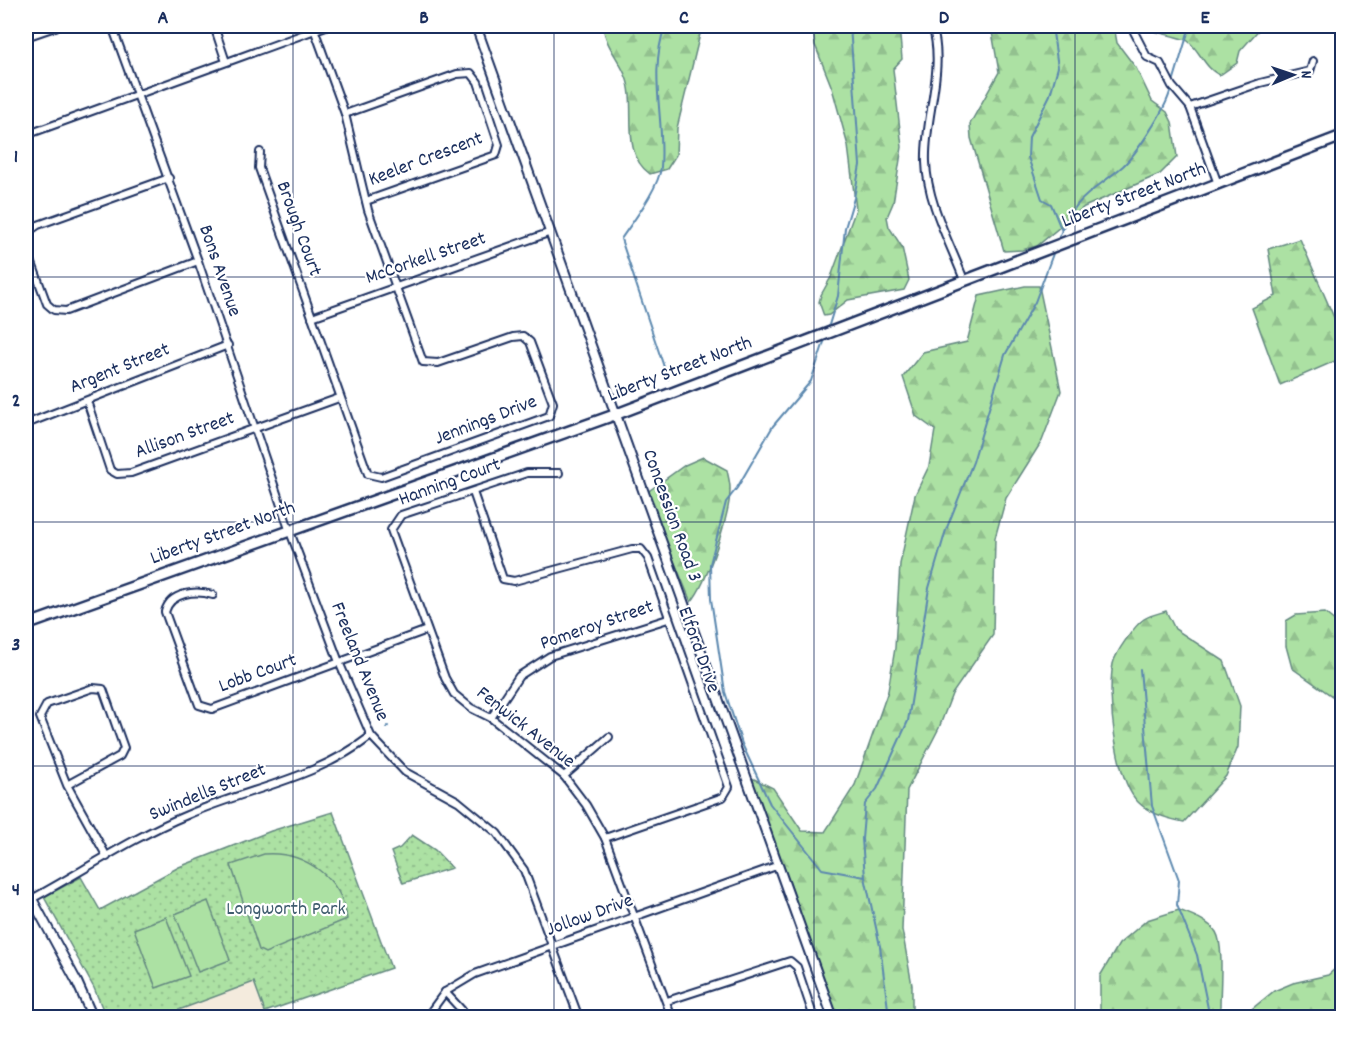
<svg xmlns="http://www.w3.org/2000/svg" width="1368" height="1043" font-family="Dekko,sans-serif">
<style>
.built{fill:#f4ebdd}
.forest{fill:url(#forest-firs);stroke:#648880;stroke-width:1.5}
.park{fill:url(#park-dots);stroke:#648880;stroke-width:1.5}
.pitch{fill:#ace1a3;stroke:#648880;stroke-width:1.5}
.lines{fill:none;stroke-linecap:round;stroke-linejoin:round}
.stream{stroke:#5b88af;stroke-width:2}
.minor-casing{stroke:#1b2f5e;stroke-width:10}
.tertiary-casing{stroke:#1b2f5e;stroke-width:12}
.secondary-casing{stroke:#1b2f5e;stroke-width:14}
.minor{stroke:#fff;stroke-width:6}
.tertiary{stroke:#fff;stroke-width:8}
.secondary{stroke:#fff;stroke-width:9}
.grid{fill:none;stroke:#1b2f5e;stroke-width:1.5;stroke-opacity:0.55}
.labels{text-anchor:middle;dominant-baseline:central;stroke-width:4.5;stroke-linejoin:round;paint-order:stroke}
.street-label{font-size:20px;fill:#1b2f5e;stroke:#fff}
.park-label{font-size:20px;fill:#3f5c6f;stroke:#fff}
.neatline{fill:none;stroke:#1b2f5e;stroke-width:2}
.grid-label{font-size:20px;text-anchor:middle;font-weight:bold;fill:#1b2f5e}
</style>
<defs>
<pattern id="forest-firs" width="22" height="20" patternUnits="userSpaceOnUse" patternTransform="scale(1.5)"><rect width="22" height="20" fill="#ace1a3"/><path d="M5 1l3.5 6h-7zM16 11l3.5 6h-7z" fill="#93c18f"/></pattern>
<pattern id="park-dots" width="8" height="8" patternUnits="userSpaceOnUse" patternTransform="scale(1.5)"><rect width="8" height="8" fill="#ace1a3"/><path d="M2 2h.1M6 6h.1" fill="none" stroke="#93c18f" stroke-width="1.8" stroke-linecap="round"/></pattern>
</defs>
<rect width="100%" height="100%" fill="#fff"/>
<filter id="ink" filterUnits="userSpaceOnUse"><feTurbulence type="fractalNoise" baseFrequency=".0167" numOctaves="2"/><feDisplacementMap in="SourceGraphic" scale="12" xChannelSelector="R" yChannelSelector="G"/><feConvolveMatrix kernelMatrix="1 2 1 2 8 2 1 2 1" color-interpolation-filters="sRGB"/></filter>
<g filter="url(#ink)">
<!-- built -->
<path class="built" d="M254 982 267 1017 161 1018 208 998Z"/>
<!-- forest -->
<g class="forest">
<path d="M603 26H702L677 128 676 155 667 169 650 174C619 152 638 107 626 77 619 59 605 45 603 26Z"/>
<path d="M813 26H899L902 59 893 69 902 147 893 203 887 217 889 227 902 247 909 280 904 290 848 300 829 315 824 316 819 302 821 295 831 277 856 209 848 146 832 88 815 45Z"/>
<path d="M991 26H1114L1117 43 1136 68 1152 101 1167 112 1172 122 1177 157 1160 174 1084 207 1037 246 1022 250 1004 251 971 138 970 124 999 72Z"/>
<path d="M1149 26H1262L1240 51 1237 63 1220 75C1206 70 1200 51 1188 41 1184 38 1155 32 1146 29Z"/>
<path d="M1300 239 1342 336V358L1280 385 1252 308 1276 296 1268 249Z"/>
<path d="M1025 286H1039L1061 391 1042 441 1006 498 995 538 993 635 952 694 939 728 907 790 902 930 912 985V1017H833L747 787 752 778 773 788 802 831 825 832 855 785 888 691 895 648 900 564 915 495 929 466 935 430 916 416 903 377 923 352 967 342 979 296Z"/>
<path d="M703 457 727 470C728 476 730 482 730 488 731 512 707 584 691 602L646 493 685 465Z"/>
<path d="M1166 611 1175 629 1224 661 1240 706 1238 747 1226 776 1184 822C1168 819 1149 813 1138 802 1115 779 1107 695 1113 664 1115 653 1135 625 1144 619 1150 615 1160 613 1166 611Z"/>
<path d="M1325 613 1342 627V703L1292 668 1286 646V621L1296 615Z"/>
<path d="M1179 910C1191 915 1208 920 1216 932 1225 947 1219 997 1220 1017H1100V976L1119 944 1147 920Z"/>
<path d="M1342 963V1017H1242L1274 991 1293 983 1328 975Z"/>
</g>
<!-- park -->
<g class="park">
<path d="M333 812 391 968 265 1012 254 982 160 1017H106L94 988 44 897 81 877 100 910 179 867 271 831Z"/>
<path d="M412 835 435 850 452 868 403 883 391 852 400 848Z"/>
</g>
<!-- pitch -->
<g class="pitch">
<path d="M264 854C305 851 342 878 347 919L265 953 259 950 231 865Z"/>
<path d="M208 901 230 960 198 972 175 914Z"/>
<path d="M166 917 189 976 156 988 134 929Z"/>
</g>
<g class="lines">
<!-- stream -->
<g class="stream">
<path d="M665 26C648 75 665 118 661 167 659 188 633 221 621 239L668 379"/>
<path d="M1052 26 1058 67 1050 95 1029 137 1028 157 1042 199 1051 204 1062 231"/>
<path d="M1188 33 1197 26"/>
<path d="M1174 79 1190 26"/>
<path d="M1059 237C1075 196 1092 193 1123 166 1137 153 1165 110 1170 92"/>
<path d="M829 325 838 296 845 228 854 198 860 165 850 26"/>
<path d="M825 339 811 381 773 426 737 488 726 502 710 564 711 599 725 692 742 744 770 804 822 869 865 877"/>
<path d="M1140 669 1152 806 1179 880 1177 905 1197 955 1210 1018"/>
<path d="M386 728 388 726"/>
<path d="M893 1018 888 1009 880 946 865 877 862 839 865 804 877 789 908 721 929 588 946 530 973 462 1005 355 1035 302 1054 251"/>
<path d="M1337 1018 1342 1005"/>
</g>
<defs>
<g id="minor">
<path d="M112 26 198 261 289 529 339 662 371 736 405 772 458 801 497 833 524 870 579 1018"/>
<path d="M214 26 226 62"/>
<path d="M932 26C946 69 924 118 926 162 927 202 950 243 964 280"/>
<path d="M1131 26 1147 57 1160 63 1172 86 1190 107 1218 184"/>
<path d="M26 37 58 26"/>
<path d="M1190 107 1260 83 1310 71 1313 61"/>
<path d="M345 114 457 74 471 73 478 82 499 145 496 155 366 201"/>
<path d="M26 135 326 26"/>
<path d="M260 152 259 168 368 474 381 477 549 416 553 403 530 342 523 336 513 337 438 363 423 362 368 210 345 114 313 26"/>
<path d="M26 238 28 232 38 225 169 178"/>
<path d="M26 247 47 304 54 310 66 311 198 261"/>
<path d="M312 317 551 232"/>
<path d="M87 401 110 470 117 474 131 473 339 398"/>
<path d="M26 424 228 345"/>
<path d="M559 473H527L401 515 391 530 445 678 454 694 471 708 491 718 564 776 586 805 605 838 672 1018"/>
<path d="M473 492 503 579 514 581 632 549H641L648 558 729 787 723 797 605 838"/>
<path d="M213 595C196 590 170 592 165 612L199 705 212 709 427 630"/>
<path d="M491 718 519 676 550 656 668 619"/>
<path d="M564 776 609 737"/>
<path d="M67 785 120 756 124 748 103 689 93 688 47 704 40 717 67 785 107 857"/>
<path d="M26 902C79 874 131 838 187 815 252 787 314 780 371 736"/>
<path d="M445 992 469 1018"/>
<path d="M667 1001 790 961 797 967 814 1018"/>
<path d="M426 1018 445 992 475 974 779 865"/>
</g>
<g id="tertiary">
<path d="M476 26 833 1018"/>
<path d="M26 888 77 982 93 1018"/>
</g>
<path id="secondary" d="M26 625 617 414 1342 136"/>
</defs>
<!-- minor casing -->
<use href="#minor" class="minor-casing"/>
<!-- tertiary casing -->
<use href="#tertiary" class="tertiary-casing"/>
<!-- secondary casing -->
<use href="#secondary" class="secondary-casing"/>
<!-- minor -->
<use href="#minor" class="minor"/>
<!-- tertiary -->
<use href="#tertiary" class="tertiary"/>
<!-- secondary -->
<use href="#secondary" class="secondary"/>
</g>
</g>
<!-- grid -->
<path class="grid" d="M293 26V1018M554 26V1018M814 26V1018M1075 26V1018M26 277H1342M26 522H1342M26 766H1342"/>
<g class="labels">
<!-- street labels -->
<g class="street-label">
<text transform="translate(426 160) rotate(-21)">Keeler Crescent</text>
<text transform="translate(1134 196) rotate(-21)">Liberty Street North</text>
<text transform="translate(298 229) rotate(70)">Brough Court</text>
<text transform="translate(426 259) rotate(-19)">McCorkell Street</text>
<text transform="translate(219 271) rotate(71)">Bons Avenue</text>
<text transform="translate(120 369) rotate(-22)">Argent Street</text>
<text transform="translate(680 370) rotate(-21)">Liberty Street North</text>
<text transform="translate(486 421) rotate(-21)">Jennings Drive</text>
<text transform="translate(185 436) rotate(-20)">Allison Street</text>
<text transform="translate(450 483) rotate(-20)">Hanning Court</text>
<text transform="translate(671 516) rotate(70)">Concession Road 3</text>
<text transform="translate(223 534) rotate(-20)">Liberty Street North</text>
<text transform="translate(597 626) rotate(-19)">Pomeroy Street</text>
<text transform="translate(698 650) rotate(70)">Elford Drive</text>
<text transform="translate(359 662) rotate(68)">Freeland Avenue</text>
<text transform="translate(258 674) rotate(-20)">Lobb Court</text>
<text transform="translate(525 728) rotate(38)">Fenwick Avenue</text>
<text transform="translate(208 793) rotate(-22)">Swindells Street</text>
<text transform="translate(590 916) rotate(-20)">Jollow Drive</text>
</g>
<!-- park labels -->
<g class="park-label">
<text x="286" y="910">Longworth Park</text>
</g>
</g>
<!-- margin -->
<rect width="1368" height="1043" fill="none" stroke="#fff" stroke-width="66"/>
<!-- north arrow -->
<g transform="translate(1293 75) rotate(88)" stroke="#ffffff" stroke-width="4.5" paint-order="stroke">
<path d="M0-4.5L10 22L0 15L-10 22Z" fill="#1b2f5e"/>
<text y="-9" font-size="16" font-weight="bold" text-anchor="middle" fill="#1b2f5e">N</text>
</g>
<rect x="33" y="33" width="1302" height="977" class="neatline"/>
<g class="grid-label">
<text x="163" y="23">A</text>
<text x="424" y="23">B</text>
<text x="684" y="23">C</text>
<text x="944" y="23">D</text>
<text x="1205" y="23">E</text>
<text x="16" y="162">1</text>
<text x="16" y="406">2</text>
<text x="16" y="650">3</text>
<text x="16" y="895">4</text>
</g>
</svg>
